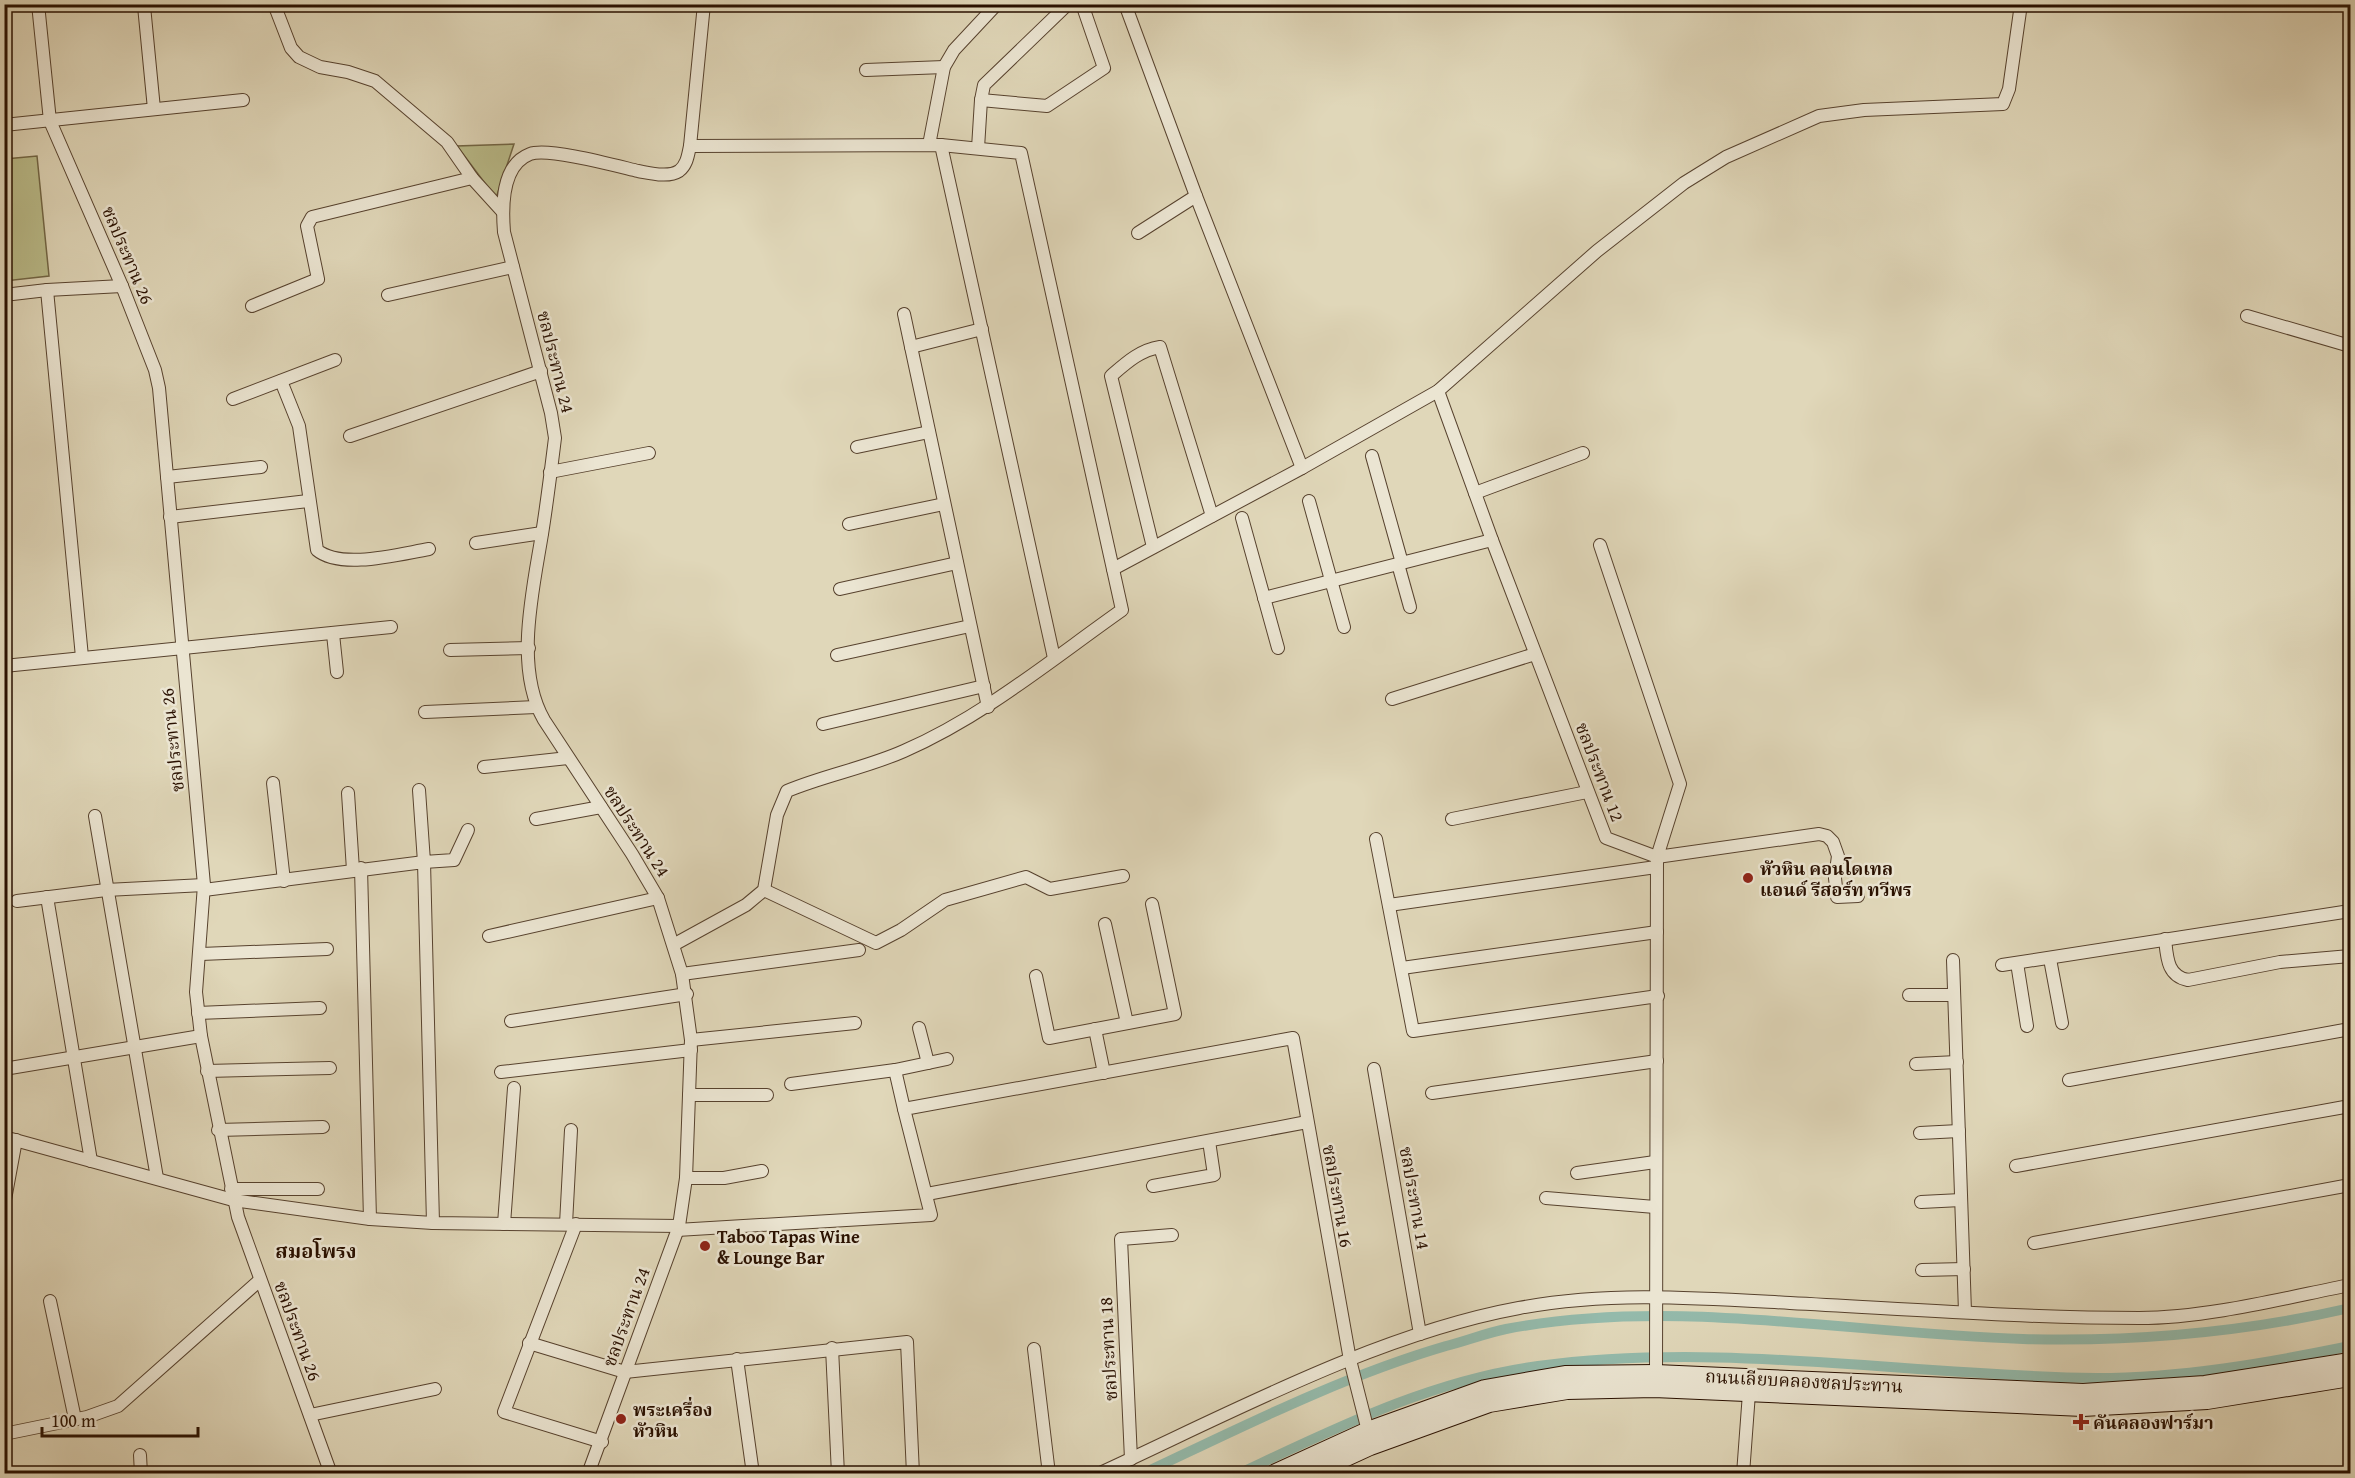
<svg xmlns="http://www.w3.org/2000/svg" width="2355" height="1478" font-family="'Gentium Book Plus','Noto Serif Thai',serif">
<style>
.green{fill:#babc8a;stroke:#726645;stroke-width:1.5}
.lines{fill:none;stroke-linecap:round;stroke-linejoin:round}
.canal{stroke:#94baab;stroke-width:10}
.street-casing{stroke:#57422e;stroke-width:14}
.secondary-casing{stroke:#291000;stroke-width:20}
.street{stroke:#ebe5d2;stroke-width:12}
.secondary{stroke:#ebe5d2;stroke-width:18}
.poi-dot{fill:#8f2418;stroke:#ebe5d2;stroke-width:2}
.labels{text-anchor:middle;dominant-baseline:central;stroke-width:5;stroke-linejoin:round;paint-order:stroke}
.street-label{font-size:18px;fill:#291000;stroke:#ebe5d2}
.poi-label{font-size:18px;font-weight:bold;fill:#291000;stroke:#ebe5d2;text-anchor:start}
.neighbourhood-label{font-size:20px;font-weight:bold;fill:#291000;stroke:#ebe5d2}
</style>
<rect width="100%" height="100%" fill="#e0d7b9"/>
<filter id="stains"><feTurbulence type="fractalNoise" baseFrequency=".00333" numOctaves="4"/><feColorMatrix values="0 0 0 0 .2 0 0 0 0 .09 0 0 0 0 .02 0 0 0 .5 -.17"/></filter>
<radialGradient id="worn" r=".72"><stop offset=".6" stop-color="#630" stop-opacity="0"/><stop offset="1" stop-color="#630" stop-opacity=".3"/></radialGradient>
<!-- green -->
<g class="green">
<path d="M514 144 496 198 457 146Z"/>
<path d="M37 156 49 276 5 281V159Z"/>
</g>
<g class="lines">
<!-- canal -->
<g class="canal">
<path d="M1142 1474C1242 1427 1340 1377 1446 1346 1466 1341 1486 1333 1506 1329 1676 1297 1852 1334 2023 1339 2135 1342 2241 1333 2350 1308"/>
<path d="M1238 1474C1334 1429 1431 1380 1538 1366 1723 1341 1910 1376 2096 1378 2181 1378 2267 1363 2350 1346"/>
</g>
<defs>
<g id="street">
<path d="M38 4 50 121 122 286 155 370 159 388 204 885 196 992 201 1036 238 1217 331 1474"/>
<path d="M274 4 291 48 299 57 320 67 348 72 375 81 447 142 472 178 502 211"/>
<path d="M1125 4 1196 196 1302 468"/>
<path d="M144 6 154 109"/>
<path d="M866 70 944 67"/>
<path d="M981 100 1047 106 1104 68 1082 4"/>
<path d="M4 125 243 100"/>
<path d="M929 145 944 67 954 50 997 4"/>
<path d="M941 145 1054 658"/>
<path d="M978 148 981 100 984 85 1068 4"/>
<path d="M1138 233 1196 196"/>
<path d="M47 290 82 657"/>
<path d="M4 295 47 290 122 286"/>
<path d="M388 295 513 267"/>
<path d="M252 306 318 279 307 226 312 217 472 178"/>
<path d="M904 314 988 707"/>
<path d="M2247 316 2350 346"/>
<path d="M911 347 982 329"/>
<path d="M281 381 299 426 317 550C341 570 399 554 429 549"/>
<path d="M1438 391 1492 540 1606 838 1657 857 1656 1374"/>
<path d="M233 399 335 360"/>
<path d="M350 436 541 371"/>
<path d="M857 447 929 432"/>
<path d="M1372 456 1402 563"/>
<path d="M550 472 649 453"/>
<path d="M167 477 261 467"/>
<path d="M1475 493 1583 453"/>
<path d="M1309 501 1344 627"/>
<path d="M170 517 308 501"/>
<path d="M1242 518 1278 648"/>
<path d="M849 524 944 504"/>
<path d="M476 543 542 533"/>
<path d="M1600 545 1680 784 1657 857 1819 834 1827 836 1833 842 1838 856 1835 878 1837 897 1858 896"/>
<path d="M1153 547 1111 376C1126 363 1140 350 1160 347L1212 516"/>
<path d="M1398 564 1410 607"/>
<path d="M1113 569 1302 468 1438 391 1597 251 1684 183 1726 157 1819 116 1864 110 2003 104 2009 89 2021 4"/>
<path d="M840 589 957 563"/>
<path d="M1264 598 1492 540"/>
<path d="M333 634 337 672"/>
<path d="M450 650 529 648"/>
<path d="M837 655 970 626"/>
<path d="M4 666 391 627"/>
<path d="M1392 699 1535 654"/>
<path d="M425 712 536 707"/>
<path d="M823 724 984 686"/>
<path d="M484 767 568 758"/>
<path d="M273 783 284 881"/>
<path d="M419 790 424 862 454 860 468 830"/>
<path d="M348 793 353 870"/>
<path d="M4 808 5 810"/>
<path d="M95 816 157 1178"/>
<path d="M536 819 601 807"/>
<path d="M1452 819 1587 792"/>
<path d="M1376 839 1413 1031 1658 996"/>
<path d="M361 868 370 1219"/>
<path d="M204 890 424 862 433 1223"/>
<path d="M764 890 876 943 901 930 945 900 1026 877 1050 889 1123 876"/>
<path d="M47 897 91 1161"/>
<path d="M17 901 106 890 204 885"/>
<path d="M1389 905 1656 867"/>
<path d="M1105 924 1127 1023"/>
<path d="M489 936 658 898"/>
<path d="M2165 939C2167 957 2167 976 2188 980L2280 962 2350 956"/>
<path d="M675 944 746 905 764 890 777 815 787 791C825 775 866 768 904 751 984 716 1051 660 1122 610L1021 153 941 145 690 146"/>
<path d="M201 954 327 949"/>
<path d="M2050 959 2062 1023"/>
<path d="M1953 960 1965 1312"/>
<path d="M2017 963 2027 1026"/>
<path d="M2002 965 2350 911"/>
<path d="M1402 968 1657 932"/>
<path d="M682 974 859 950"/>
<path d="M1036 976 1049 1038 1175 1014 1152 904"/>
<path d="M1909 995H1954"/>
<path d="M198 1013 320 1008"/>
<path d="M511 1021 687 994"/>
<path d="M919 1028 928 1063"/>
<path d="M1095 1029 1104 1073"/>
<path d="M691 1040 855 1023"/>
<path d="M1916 1064 1957 1062"/>
<path d="M4 1069 201 1036"/>
<path d="M1374 1069 1420 1334"/>
<path d="M895 1070 904 1109"/>
<path d="M207 1071 330 1068"/>
<path d="M501 1072 691 1050"/>
<path d="M2069 1080 2350 1029"/>
<path d="M791 1084 895 1070 947 1059"/>
<path d="M1432 1093 1657 1061"/>
<path d="M689 1095H767"/>
<path d="M218 1130 323 1127"/>
<path d="M1920 1133 1959 1131"/>
<path d="M4 1137 233 1200 370 1219 433 1223 679 1226"/>
<path d="M2016 1166 2350 1106"/>
<path d="M1577 1173 1655 1162"/>
<path d="M686 1178H724L762 1171"/>
<path d="M1153 1186 1214 1175 1209 1141"/>
<path d="M231 1189H318"/>
<path d="M927 1194 1307 1122"/>
<path d="M1546 1198 1655 1207"/>
<path d="M1921 1202 1961 1200"/>
<path d="M4 1205 16 1140"/>
<path d="M504 1224 514 1088"/>
<path d="M566 1224 571 1130"/>
<path d="M576 1224 504 1412 602 1442"/>
<path d="M677 1230 931 1215 904 1109 1293 1038 1350 1360 1368 1431"/>
<path d="M2034 1243 2350 1185"/>
<path d="M1922 1270 1964 1269"/>
<path d="M50 1301 75 1419"/>
<path d="M529 1343 625 1372 907 1342 913 1474"/>
<path d="M832 1348 838 1474"/>
<path d="M1034 1349 1049 1474"/>
<path d="M737 1359 753 1474"/>
<path d="M310 1415 435 1389"/>
<path d="M4 1434 87 1417 118 1406 260 1280"/>
<path d="M140 1455 141 1474"/>
<path d="M1131 1459 1121 1239 1172 1235"/>
<path d="M588 1474 679 1226 686 1178 691 1040 682 974 658 898 632 854 544 720C514 668 533 590 542 534 547 503 551 470 555 438L551 413 504 232C502 207 501 165 530 154 548 147 617 166 638 171 650 173 668 178 679 171 687 165 688 155 690 146L704 4"/>
<path d="M1098 1474C1229 1414 1377 1334 1519 1308 1609 1291 1699 1298 1790 1303 1906 1309 2023 1318 2139 1318 2207 1318 2284 1298 2350 1285"/>
<path d="M1743 1474 1749 1393"/>
</g>
<g id="secondary">
<path d="M1274 1474 1368 1431 1485 1389 1565 1375 1656 1374 2083 1393 2205 1385 2350 1362"/>
<path d="M1309 1474 1370 1446 1489 1403 1567 1390 1654 1388 2083 1407 2207 1400 2350 1377"/>
</g>
</defs>
<!-- street casing -->
<use href="#street" class="street-casing"/>
<!-- secondary casing -->
<use href="#secondary" class="secondary-casing"/>
<!-- street -->
<use href="#street" class="street"/>
<!-- secondary -->
<use href="#secondary" class="secondary"/>
</g>
<!-- markers -->
<g class="poi-dot">
<circle cx="1748" cy="878" r="6"/>
<circle cx="705" cy="1246" r="6"/>
<circle cx="621" cy="1419" r="6"/>
<path d="M2078 1413h6v6h6v6h-6v6h-6v-6h-6v-6h6z"/>
</g>
<g class="labels">
<!-- street labels -->
<g class="street-label">
<text transform="translate(128 255) rotate(67)">ชลประทาน 26</text>
<text transform="translate(556 362) rotate(76)">ชลประทาน 24</text>
<text transform="translate(172 740) rotate(-96)">ชลประทาน 26</text>
<text transform="translate(1600 772) rotate(69)">ชลประทาน 12</text>
<text transform="translate(637 831) rotate(57)">ชลประทาน 24</text>
<text transform="translate(1338 1196) rotate(80)">ชลประทาน 16</text>
<text transform="translate(1415 1198) rotate(80)">ชลประทาน 14</text>
<text transform="translate(626 1317) rotate(-70)">ชลประทาน 24</text>
<text transform="translate(298 1331) rotate(70)">ชลประทาน 26</text>
<text transform="translate(1108 1349) rotate(-93)">ชลประทาน 18</text>
<text transform="translate(1804 1381) rotate(3)">ถนนเลียบคลองชลประทาน</text>
</g>
<!-- poi labels -->
<g class="poi-label">
<text x="1760" y="868">หัวหิน คอนโดเทล<tspan x="1760" dy="21">แอนด์ รีสอร์ท ทวีพร</tspan></text>
<text x="717" y="1236">Taboo Tapas Wine<tspan x="717" dy="21">&amp; Lounge Bar</tspan></text>
<text x="633" y="1409">พระเครื่อง<tspan x="633" dy="21">หัวหิน</tspan></text>
<text x="2093" y="1422">คันคลองฟาร์มา</text>
</g>
<!-- neighbourhood labels -->
<g class="neighbourhood-label">
<text x="316" y="1250">สมอโพรง</text>
</g>
</g>
<!-- margin -->
<rect width="2355" height="1478" fill="none" stroke="#e0d7b9" stroke-width="24"/>
<rect x="6" y="6" width="2343" height="1466" fill="none" stroke="#291000" stroke-width="3"/>
<rect x="12" y="12" width="2331" height="1454" fill="none" stroke="#291000" stroke-width="1.5"/>
<!-- scale -->
<path d="M42 1427v9h156v-9" fill="none" stroke="#291000" stroke-width="3"/>
<text x="51" y="1427" font-size="18" fill="#291000" stroke="#ebe5d2" stroke-width="4.5" paint-order="stroke">100 m</text>
<rect width="100%" height="100%" filter="url(#stains)"/>
<rect width="100%" height="100%" fill="url(#worn)"/>
</svg>
